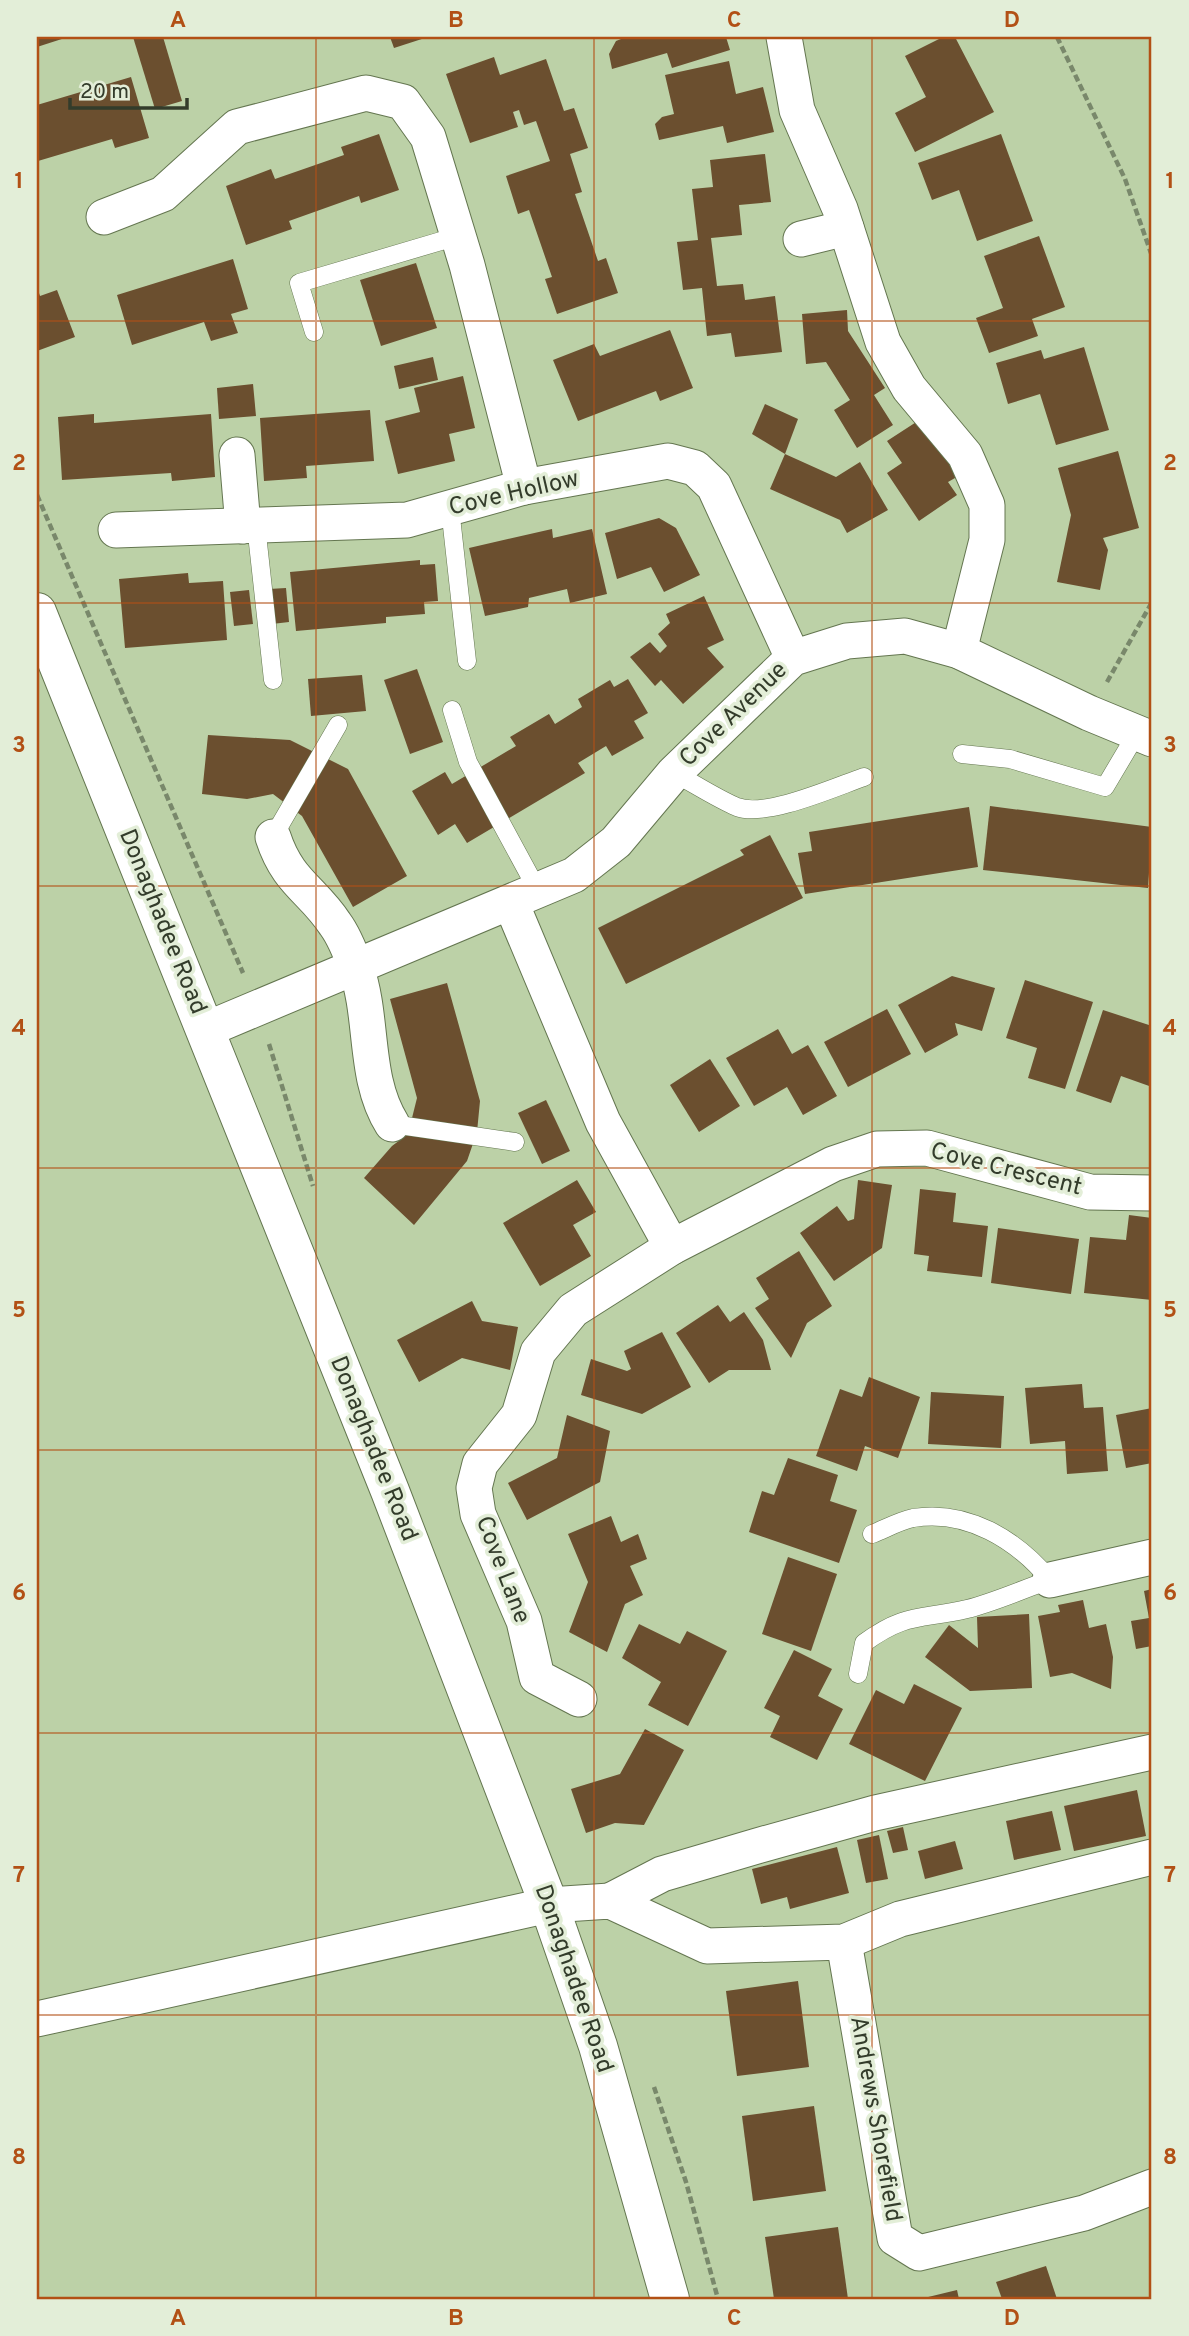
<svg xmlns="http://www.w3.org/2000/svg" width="1189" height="2336" font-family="Overpass,sans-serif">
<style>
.building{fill:#6b4f2f}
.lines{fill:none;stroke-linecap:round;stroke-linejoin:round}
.service-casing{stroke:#647650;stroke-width:19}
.minor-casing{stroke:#647650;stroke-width:37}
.primary-casing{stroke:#647650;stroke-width:40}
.path{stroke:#79886b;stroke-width:4.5;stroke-dasharray:7 3.5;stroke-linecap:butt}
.service{stroke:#fff;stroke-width:18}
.minor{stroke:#fff;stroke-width:35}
.primary{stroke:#fff;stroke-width:38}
.grid{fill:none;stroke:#b25015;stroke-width:2;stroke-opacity:0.55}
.labels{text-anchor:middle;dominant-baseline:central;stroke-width:7;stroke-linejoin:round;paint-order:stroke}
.street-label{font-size:24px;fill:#333c2b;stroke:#e3eed8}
.neatline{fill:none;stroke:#b25015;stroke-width:2.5}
.grid-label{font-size:23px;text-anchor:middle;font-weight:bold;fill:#b25015}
</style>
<rect width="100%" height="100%" fill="#bcd1a7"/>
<!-- building -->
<g class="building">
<path d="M37 37H68L37 47Z"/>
<path d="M133 37H163L182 101 155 109Z"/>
<path d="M390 37H428L394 48Z"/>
<path d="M626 37H726L730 50 672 68 667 53 612 69 609 54 616 41Z"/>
<path d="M943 37H955L994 112 915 152 895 113 926 97 905 56Z"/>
<path d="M494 57 500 75 546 59 564 111 574 108 588 148 570 154 582 192 575 194 598 261 606 258 618 293 557 314 545 279 552 277 529 210 518 214 506 176 550 161 536 121 524 125 519 110 513 112 518 127 470 143 446 74Z"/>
<path d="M729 61 736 94 763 87 774 132 727 143 723 126 659 140 655 124 662 117 674 114 665 75Z"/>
<path d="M131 77 149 138 115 148 112 139 38 161 37 105Z"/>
<path d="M379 134 399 190 361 203 359 196 289 221 292 229 246 245 226 186 271 169 275 179 344 155 341 147Z"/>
<path d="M1001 134 1033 221 977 241 959 190 932 200 918 163Z"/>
<path d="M765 154 771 202 739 205 742 235 711 238 717 286 743 284 745 300 775 296 782 352 735 357 731 333 707 336 702 288 683 290 677 242 698 240 692 189 713 187 710 160Z"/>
<path d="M1039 236 1065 307 1032 319 1038 336 989 353 976 318 1003 308 984 256Z"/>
<path d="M233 259 248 309 231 314 238 333 211 341 204 322 132 345 117 295Z"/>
<path d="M416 263 437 328 381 346 360 280Z"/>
<path d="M37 287 40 296 57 290 75 337 37 351Z"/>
<path d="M847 310 848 331 885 388 874 395 893 425 857 448 834 410 850 400 826 362 806 364 802 314Z"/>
<path d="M670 330 693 388 660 401 656 391 578 421 553 360 594 344 600 356Z"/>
<path d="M1084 347 1109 430 1056 445 1040 394 1008 404 996 363 1041 350 1044 359Z"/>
<path d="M433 357 438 380 399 389 394 366Z"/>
<path d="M463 376 475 428 449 434 455 461 398 474 385 421 420 412 414 388Z"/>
<path d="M253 384 256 416 219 419 217 388Z"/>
<path d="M765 404 798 419 785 454 752 434Z"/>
<path d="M370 410 374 461 306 466 307 478 264 481 260 418Z"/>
<path d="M94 414V423L211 414 215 477 172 481 171 473 62 480 58 417Z"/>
<path d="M924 417 962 474 948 482 957 495 919 521 887 473 902 463 887 441Z"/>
<path d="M1118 451 1139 528 1103 538 1108 550 1100 590 1057 582 1071 515 1058 468Z"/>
<path d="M785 454 836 477 860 462 888 510 847 533 840 520 770 489Z"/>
<path d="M659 518 676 528 700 575 664 592 651 567 617 579 605 533Z"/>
<path d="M552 529 553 538 592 529 607 594 570 603 567 589 529 598 528 607 485 616 469 548Z"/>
<path d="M420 560V565L435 564 438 601 424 602 425 614 386 617V623L296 631 290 572Z"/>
<path d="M188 573 189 583 223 581 227 640 125 648 119 579Z"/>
<path d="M286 588 289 622 272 624 269 589Z"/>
<path d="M249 590 253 624 234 626 230 592Z"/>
<path d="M704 596 724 640 707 648 724 667 683 704 661 680 655 686 630 657 650 642 660 653 667 646 658 634 670 623 666 614Z"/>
<path d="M417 669 443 742 410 754 384 680Z"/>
<path d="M362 675 366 711 311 716 308 679Z"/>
<path d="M628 679 648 713 634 721 644 738 612 756 606 746 578 763 585 773 467 843 455 824 438 835 412 791 445 772 452 784 516 746 510 737 549 714 555 724 582 707 578 699 610 680 614 687Z"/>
<path d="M208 735 290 740 348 769 407 876 353 907 302 816 273 794 247 799 202 794Z"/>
<path d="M990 806 1152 827 1148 888 983 870Z"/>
<path d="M969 807 978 867 805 894 798 853 812 851 809 832Z"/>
<path d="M770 835 803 898 626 984 598 928 744 855 740 850Z"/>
<path d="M952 976 995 988 982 1031 955 1023 958 1035 925 1053 898 1005Z"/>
<path d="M1025 980 1093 1002 1065 1089 1028 1078 1037 1048 1006 1038Z"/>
<path d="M447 983 480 1101 477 1132 467 1161 414 1225 364 1178 392 1146 408 1134 417 1098 390 999Z"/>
<path d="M887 1009 911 1054 848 1087 824 1042Z"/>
<path d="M1103 1010 1152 1026V1087L1121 1076 1111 1103 1076 1091Z"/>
<path d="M778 1029 792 1054 808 1045 837 1096 803 1115 787 1087 754 1106 726 1058Z"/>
<path d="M710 1059 740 1106 699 1132 670 1085Z"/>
<path d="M546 1100 570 1151 542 1164 518 1113Z"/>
<path d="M577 1180 596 1212 573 1225 591 1256 540 1286 503 1223Z"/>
<path d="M858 1180 892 1185 882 1248 834 1281 800 1233 837 1206 848 1221 854 1219Z"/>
<path d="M920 1189 956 1193 953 1222 988 1226 982 1277 927 1271 929 1256 914 1254Z"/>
<path d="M1129 1215 1152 1218V1300L1084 1293 1090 1237 1126 1240Z"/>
<path d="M998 1228 1079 1239 1071 1294 991 1283Z"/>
<path d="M799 1251 832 1306 807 1323 791 1358 755 1308 769 1299 756 1278Z"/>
<path d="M472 1301 482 1321 518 1327 510 1370 462 1358 419 1382 397 1340Z"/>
<path d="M718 1305 730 1322 744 1312 763 1340 771 1370H729L709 1383 676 1333Z"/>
<path d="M662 1332 691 1387 642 1414 581 1395 591 1359 627 1371 631 1369 624 1351Z"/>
<path d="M869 1377 920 1397 898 1458 865 1446 857 1471 816 1456 840 1389 862 1397Z"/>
<path d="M1082 1384 1084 1408 1103 1407 1108 1471 1067 1474 1065 1441 1030 1444 1025 1388Z"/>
<path d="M931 1392 1004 1396 1001 1448 928 1444Z"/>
<path d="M1152 1408V1463L1126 1468 1116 1415Z"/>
<path d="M567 1415 610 1431 600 1482 527 1520 508 1483 557 1458Z"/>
<path d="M788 1458 838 1475 830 1501 857 1510 839 1563 749 1532 762 1491 774 1495Z"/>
<path d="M611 1516 621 1542 638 1534 647 1559 630 1566 643 1595 625 1604 607 1652 569 1632 588 1582 568 1534Z"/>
<path d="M788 1557 837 1574 811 1651 762 1634Z"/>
<path d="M1152 1589V1646L1136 1649 1131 1621 1149 1618 1144 1591Z"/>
<path d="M1083 1600 1089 1628 1106 1624 1113 1657 1111 1689 1072 1673 1050 1677 1038 1616 1060 1612 1058 1605Z"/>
<path d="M1029 1614 1032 1688 970 1691 925 1657 949 1625 978 1648 977 1617Z"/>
<path d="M639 1624 680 1644 687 1631 727 1651 688 1726 648 1705 661 1682 622 1658Z"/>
<path d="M794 1650 832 1669 818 1696 843 1709 817 1760 770 1737 780 1716 764 1708Z"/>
<path d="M914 1684 962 1708 925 1781 849 1744 876 1690 904 1704Z"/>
<path d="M645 1729 684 1750 644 1825 615 1823 586 1833 571 1789 620 1774Z"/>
<path d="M1137 1790 1146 1836 1074 1851 1064 1806Z"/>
<path d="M1052 1811 1061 1850 1014 1860 1006 1821Z"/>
<path d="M903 1827 908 1850 893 1853 887 1831Z"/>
<path d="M879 1835 888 1879 866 1883 857 1840Z"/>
<path d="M955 1841 963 1869 925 1879 918 1851Z"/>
<path d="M837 1847 849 1893 790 1909 787 1897 761 1904 752 1869Z"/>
<path d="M798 1981 809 2067 737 2076 726 1991Z"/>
<path d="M814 2106 826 2191 753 2201 742 2116Z"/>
<path d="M838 2227 848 2299H774L765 2237Z"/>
<path d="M1046 2266 1057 2299H1002L996 2282Z"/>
<path d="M957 2290 959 2299H924V2298Z"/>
</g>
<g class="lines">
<defs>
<g id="service">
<path d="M314 332 299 283 458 236"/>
<path d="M450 508 467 661"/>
<path d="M256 525 273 680"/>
<path d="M452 710 468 762 538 891"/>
<path d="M962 754 1010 759 1105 787 1137 733"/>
<path d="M674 773C695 784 716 798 737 807 766 818 835 787 864 777"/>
<path d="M273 837 338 725"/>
<path d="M392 1124 515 1142"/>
<path d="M858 1674 864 1643C906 1612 921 1620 967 1609 995 1602 1023 1589 1050 1580 1017 1540 967 1509 913 1518 899 1521 885 1529 872 1534"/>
</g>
<g id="minor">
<path d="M784 37 797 110 840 209 883 342 909 388 965 455 987 505V540L959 651"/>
<path d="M104 217 163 194 237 127 366 93 403 102 428 137 467 265 524 487"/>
<path d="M801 239 846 228"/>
<path d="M237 455 243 526"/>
<path d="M116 530 407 520 524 487 668 461 695 468 714 486 793 658"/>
<path d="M273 837C288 883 312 889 335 924 344 936 351 954 356 968 374 1018 363 1078 392 1124"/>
<path d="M511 903 603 1122 672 1247"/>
<path d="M205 1030 574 875 616 842 674 773 793 658 847 641 905 636 959 651 1089 713 1152 739"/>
<path d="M1050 1580 1152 1557"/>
<path d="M579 1699 537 1677 524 1621 478 1514 474 1488 480 1464 519 1415 538 1352 573 1310 672 1247 833 1164 877 1149 927 1148 1090 1192 1152 1193"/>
<path d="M610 1901 662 1874 757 1846 875 1813 1152 1752"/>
<path d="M844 1942 895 2238 919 2253 1084 2213 1152 2187"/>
<path d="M37 2019 549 1905 610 1901 707 1946 844 1942 900 1919 1152 1857"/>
</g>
<path id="primary" d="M37 612 390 1491 549 1905 598 2046 670 2299"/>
</defs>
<!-- service casing -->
<use href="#service" class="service-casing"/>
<!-- minor casing -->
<use href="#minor" class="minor-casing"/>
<!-- primary casing -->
<use href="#primary" class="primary-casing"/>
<!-- path -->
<g class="path">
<path d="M1057 37 1125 179 1152 256"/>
<path d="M37 495 243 973"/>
<path d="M1107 682 1152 602"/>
<path d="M269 1044 313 1186"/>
<path d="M654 2087 686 2182 718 2299"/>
</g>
<!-- service -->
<use href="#service" class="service"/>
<!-- minor -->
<use href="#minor" class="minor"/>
<!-- primary -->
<use href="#primary" class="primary"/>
</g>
<!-- grid -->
<path class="grid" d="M316 37V2299M594 37V2299M872 37V2299M37 321H1152M37 603H1152M37 886H1152M37 1168H1152M37 1450H1152M37 1733H1152M37 2015H1152"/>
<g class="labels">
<!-- street labels -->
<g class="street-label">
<text transform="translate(514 494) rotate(-13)">Cove Hollow</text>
<text transform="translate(734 715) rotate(-44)">Cove Avenue</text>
<text transform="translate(162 922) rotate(68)">Donaghadee Road</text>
<text transform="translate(1006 1170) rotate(14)">Cove Crescent</text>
<text transform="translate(373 1449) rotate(68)">Donaghadee Road</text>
<text transform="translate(502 1570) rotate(69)">Cove Lane</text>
<text transform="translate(573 1979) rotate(71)">Donaghadee Road</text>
<text transform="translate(875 2119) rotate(80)">Andrews Shorefield</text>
</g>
</g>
<!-- border -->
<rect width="1189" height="2336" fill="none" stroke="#e3eed8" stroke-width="77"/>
<!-- scale -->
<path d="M70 98v10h117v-10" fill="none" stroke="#333c2b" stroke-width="3.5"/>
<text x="80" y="98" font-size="21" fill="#333c2b" stroke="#e3eed8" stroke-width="5" paint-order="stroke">20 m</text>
<rect x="38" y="38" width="1112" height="2260" class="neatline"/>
<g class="grid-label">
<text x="178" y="27">A</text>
<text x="456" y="27">B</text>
<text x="734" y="27">C</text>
<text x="1012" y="27">D</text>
<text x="19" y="188">1</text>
<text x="1170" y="188">1</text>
<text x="19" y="470">2</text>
<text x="1170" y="470">2</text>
<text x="19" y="752">3</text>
<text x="1170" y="752">3</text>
<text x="19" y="1035">4</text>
<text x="1170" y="1035">4</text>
<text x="19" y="1317">5</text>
<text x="1170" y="1317">5</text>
<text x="19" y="1600">6</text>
<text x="1170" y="1600">6</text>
<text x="19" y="1882">7</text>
<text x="1170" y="1882">7</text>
<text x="19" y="2164">8</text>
<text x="1170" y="2164">8</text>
<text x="178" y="2325">A</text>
<text x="456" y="2325">B</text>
<text x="734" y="2325">C</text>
<text x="1012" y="2325">D</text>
</g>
</svg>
